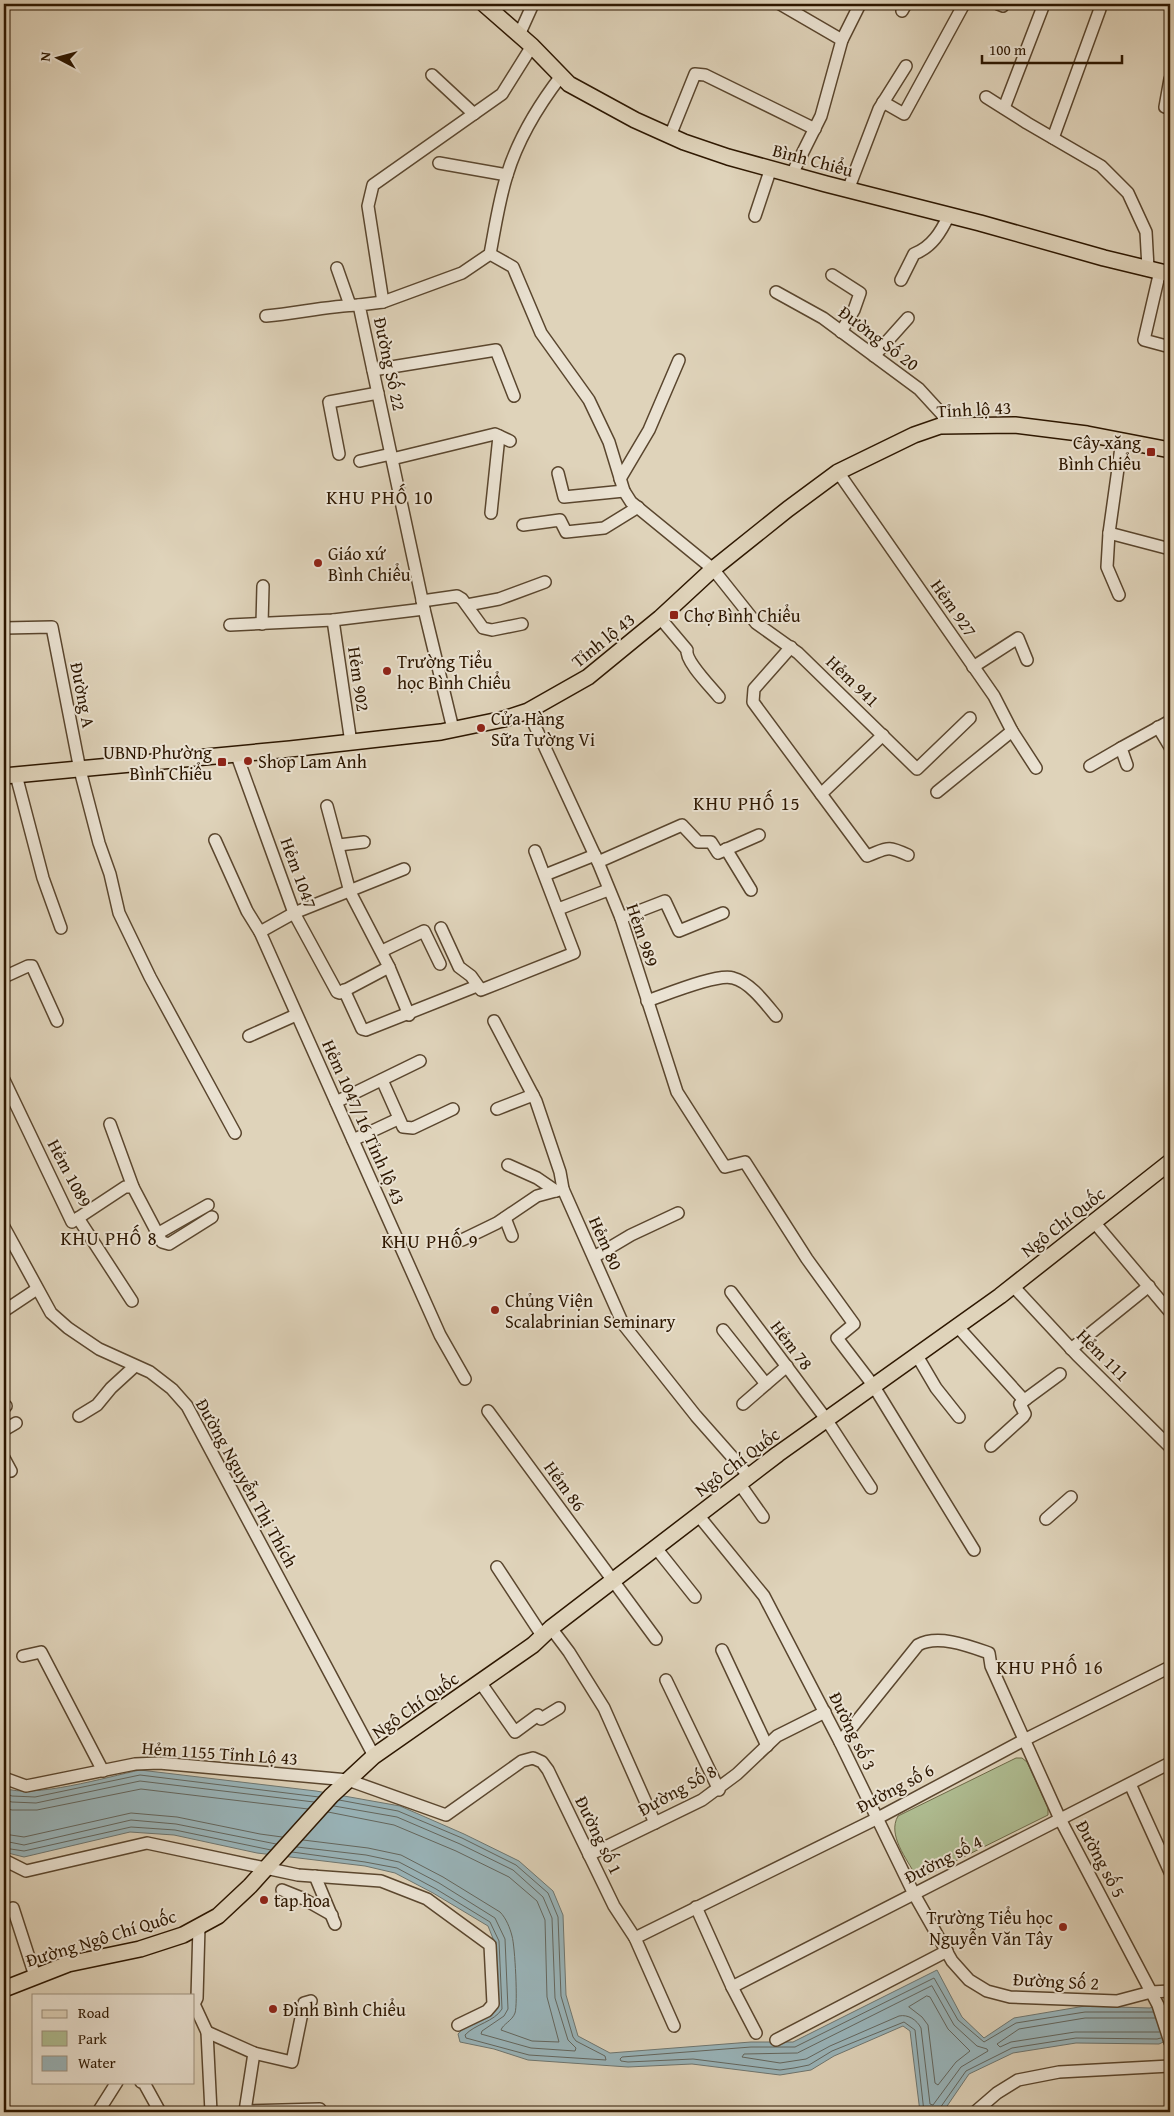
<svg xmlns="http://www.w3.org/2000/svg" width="1174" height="2116" font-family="'Gentium Book Plus',serif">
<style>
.green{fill:#afbd92;stroke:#6e6a49}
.water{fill:#99b5bb;stroke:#6e7670}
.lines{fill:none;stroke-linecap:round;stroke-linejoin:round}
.shore{stroke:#63665e;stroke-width:1}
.minor-casing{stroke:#5a462e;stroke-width:14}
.major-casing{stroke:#2d1700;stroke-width:18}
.minor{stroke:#eae2d2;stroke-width:11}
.major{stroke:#dfd3ba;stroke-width:15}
.poi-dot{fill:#8f2418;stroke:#eae2d2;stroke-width:2}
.labels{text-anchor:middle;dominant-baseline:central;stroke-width:4;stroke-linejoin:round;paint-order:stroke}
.street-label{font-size:18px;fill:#2d1700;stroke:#eae2d2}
.poi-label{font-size:18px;fill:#2d1700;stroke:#eae2d2;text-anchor:start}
.neighbourhood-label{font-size:19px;letter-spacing:1px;fill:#2d1700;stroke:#eae2d2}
</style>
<rect width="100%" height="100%" fill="#dfd3ba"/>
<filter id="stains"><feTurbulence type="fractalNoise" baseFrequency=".004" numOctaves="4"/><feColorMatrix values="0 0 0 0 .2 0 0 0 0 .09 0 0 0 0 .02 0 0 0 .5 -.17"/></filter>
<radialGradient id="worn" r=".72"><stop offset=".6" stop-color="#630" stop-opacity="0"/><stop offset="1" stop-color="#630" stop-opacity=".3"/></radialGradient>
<!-- green -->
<path class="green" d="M1016 1758H1022L1027 1762 1048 1808V1815L923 1877 916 1876C907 1859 887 1835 898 1816Z"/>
<!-- water -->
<path class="water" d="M140 1770 316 1791 400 1806 464 1834 519 1861 553 1891 563 1915 566 1995 578 2036 610 2053 751 2042H793L937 1970 962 2017 984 2038 1014 2018 1085 2006 1150 2008 1170 1999V2039L1159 2044 1076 2043 1013 2053 969 2074 943 2112H920L910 2031 903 2026 834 2056 811 2070 780 2075 692 2064 628 2067 528 2060 494 2049 460 2042 458 2034 466 2025 497 2008 494 1941 488 1926 433 1893 395 1873 365 1866 257 1853 174 1835 130 1832 24 1857 4 1852V1788C33 1799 107 1777 140 1770Z"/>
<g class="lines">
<!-- shore -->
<g class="shore">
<path d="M4 1793 12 1796 35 1797 140 1775 319 1797"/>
<path d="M4 1800 12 1802 36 1803 140 1781 314 1802"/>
<path d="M4 1808 12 1810H37L141 1789 308 1809"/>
<path d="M4 1834 24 1837 131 1813 177 1817 260 1834 282 1837"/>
<path d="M303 1840 368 1848 401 1855 443 1877 500 1912C506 1918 510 1928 512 1936 515 1946 518 2004 515 2013 512 2021 503 2024 501 2030L532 2041 559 2042 547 1997 545 1920 537 1901 509 1877 456 1851 394 1825 328 1812"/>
<path d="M4 1841 24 1845 131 1820 176 1824 276 1844"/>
<path d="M297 1847 366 1855 399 1862 439 1883 495 1918 505 1939 508 2009 504 2016 482 2031 481 2034 531 2048 575 2051 576 2048 568 2040 555 1998 552 1918 543 1897 513 1870 460 1844 397 1817 334 1806"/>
<path d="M4 1848 24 1851 131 1827 175 1830 271 1850"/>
<path d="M292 1852 365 1862 397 1868 436 1889 490 1922 499 1941 502 2009C494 2022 475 2024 465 2035L466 2038 529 2055 606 2060 605 2056 576 2041 573 2037 561 1996 558 1917 548 1893 516 1865 462 1838 398 1811 339 1800"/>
<path d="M932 1986 954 2025 977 2046 987 2049 988 2051 961 2067 933 2105 930 2104 921 2028C917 2020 908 2014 899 2016L830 2046 806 2059 780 2063 742 2057 744 2054 797 2053Z"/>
<path d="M927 1996 930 1997 948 2029 970 2051 956 2062 938 2085 935 2083 928 2025 922 2017 909 2007Z"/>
<path d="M1155 2018H1085L1019 2029 997 2044 1000 2047 1011 2042 1075 2032H1159"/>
<path d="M924 2112 915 2030 904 2022 832 2051 809 2065 794 2068 780 2070 693 2059 628 2062 621 2061 620 2059 622 2057 751 2047H795L934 1978 958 2020 984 2042 1016 2023 1085 2012H1153"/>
<path d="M939 2112 940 2108 966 2071 1012 2048 1076 2038 1157 2039 1161 2038"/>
</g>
<defs>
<g id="minor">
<path d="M780 4 842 40"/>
<path d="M998 4 1003 6"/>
<path d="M902 11 906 4"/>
<path d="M519 35 533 4"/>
<path d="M432 75 474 114"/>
<path d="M1170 79 1165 107 1170 109"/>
<path d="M986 97 1027 123 1101 166 1128 193 1146 232 1148 268"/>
<path d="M883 102 904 114 964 4"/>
<path d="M1004 108 1044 4"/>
<path d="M670 136 695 74 705 75 815 129"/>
<path d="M1053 138 1100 9"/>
<path d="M439 163 507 175"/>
<path d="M792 174 821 116 842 40 860 4"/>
<path d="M848 190 879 109 906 66"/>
<path d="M755 216 771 168"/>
<path d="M490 254 513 267 541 333 589 400 609 442 624 491 631 502 713 569 756 623 798 653 917 769 970 718"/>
<path d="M337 268 350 305"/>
<path d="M1160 271 1144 340 1170 347"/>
<path d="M832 275 860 293 854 310 841 332"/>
<path d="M901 280 914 254C932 247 941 232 949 215"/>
<path d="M776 292 823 318 919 389 952 425"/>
<path d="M383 302 368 206 373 185 502 94 532 46"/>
<path d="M266 316C298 313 328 306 359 305"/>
<path d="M874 356 908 318"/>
<path d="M373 370 496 350 514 396"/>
<path d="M339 454 329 402 378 393"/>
<path d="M392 459 495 434 510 441"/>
<path d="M360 461 391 454"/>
<path d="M838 472 994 696 1012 731 1036 768"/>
<path d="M558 473 564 497 624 491"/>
<path d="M620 479 649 430 679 360"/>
<path d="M491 513 499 436"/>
<path d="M523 525 560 520 566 532 604 528 638 507"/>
<path d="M1109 533 1170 549"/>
<path d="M1119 595 1107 567 1109 533 1122 440"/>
<path d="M422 601 457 596 462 599 483 628 492 630 522 624"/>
<path d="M467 605 499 599 545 582"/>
<path d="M660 618 687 650C685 661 711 687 719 697"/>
<path d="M333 620 351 743"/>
<path d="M262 624 263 586"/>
<path d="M230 625 333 620 424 609"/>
<path d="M4 628 52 627 80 770 99 843 110 874 119 913 150 977 235 1133"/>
<path d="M791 647 754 689 753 702 821 794 883 735"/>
<path d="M973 667 1018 638 1027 660"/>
<path d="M528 711 598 862 621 918 677 1092 725 1167 745 1162 807 1259 854 1324 837 1338 873 1385 974 1550"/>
<path d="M1158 727 1170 747"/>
<path d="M453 729 424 609 359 305 383 302 462 273 490 254C495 228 499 200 507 175 518 139 538 106 561 76"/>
<path d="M236 753 294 913 337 992 340 993 389 967 350 892 327 806"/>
<path d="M1127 765 1121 748 1170 721"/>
<path d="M1090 766 1121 748"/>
<path d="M16 775 43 878 61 928"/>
<path d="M937 792 1012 731"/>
<path d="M821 794 867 856C888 848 886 845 908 855"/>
<path d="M215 840 247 911 260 932 440 1335 465 1379"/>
<path d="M339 845 364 842"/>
<path d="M726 849 751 890"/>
<path d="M598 862 682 825 698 842H711L718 853 759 835"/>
<path d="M545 875 595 855"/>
<path d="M558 907 561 908 608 890"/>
<path d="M621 918 665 901 679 931 723 913"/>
<path d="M441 928 459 967 471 976 481 990 574 953 535 851"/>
<path d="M260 932 294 913 404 869"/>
<path d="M382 951 424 931 440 964"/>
<path d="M389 967 409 1015"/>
<path d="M4 977 28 966H32L57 1021"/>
<path d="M344 990 362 1029 366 1030 477 986"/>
<path d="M647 1001C665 995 717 973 733 978 750 982 766 1004 776 1016"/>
<path d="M494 1021 536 1101 560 1172 563 1189 623 1324 696 1416 749 1476"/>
<path d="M249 1036 296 1015"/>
<path d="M4 1080 72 1222 125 1187H133L162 1242 169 1244 212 1217"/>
<path d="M382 1080 403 1127 413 1128 453 1109"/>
<path d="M336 1102 420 1061"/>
<path d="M497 1109 533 1095"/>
<path d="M110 1124 133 1187"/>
<path d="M353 1140 398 1119"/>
<path d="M508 1165 537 1178 556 1191"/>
<path d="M78 1218 132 1301"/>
<path d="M505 1218 512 1236"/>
<path d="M1094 1222 1170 1312"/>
<path d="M4 1227 51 1313 68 1328 99 1349 150 1372 172 1389 187 1406 374 1756"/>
<path d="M157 1234 208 1205"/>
<path d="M462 1240 497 1223 537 1196 563 1189"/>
<path d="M594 1257 631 1235 678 1213"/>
<path d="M1013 1286 1077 1355 1170 1447"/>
<path d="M731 1292 826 1419 871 1488"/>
<path d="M4 1311 37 1289"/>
<path d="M957 1326 1022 1398 1026 1399 1060 1374"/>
<path d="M723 1330 766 1384"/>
<path d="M1071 1349 1149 1286"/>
<path d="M916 1354 936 1388 959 1417"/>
<path d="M743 1404 787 1366"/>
<path d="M4 1408 6 1406"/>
<path d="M488 1411 656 1639"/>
<path d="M79 1416 97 1405 111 1388 135 1366"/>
<path d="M4 1430 16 1423"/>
<path d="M991 1446 1023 1417 1025 1414 1020 1404 1026 1399"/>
<path d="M4 1458 11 1471"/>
<path d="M739 1483 763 1517"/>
<path d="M698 1515 764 1596 840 1742 914 1894 952 1961 969 1980 987 1991 1010 1997 1117 2001 1151 1992 1170 1991"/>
<path d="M1046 1519 1071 1497"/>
<path d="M656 1548 695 1597"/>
<path d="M497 1567 543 1637"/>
<path d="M551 1628 569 1652 604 1708 655 1823"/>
<path d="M722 1650 767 1746"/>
<path d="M23 1656 41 1652 103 1771"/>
<path d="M666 1680 719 1790"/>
<path d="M480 1682 515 1732 538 1715 541 1719 559 1708"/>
<path d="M840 1742 918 1645C938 1634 969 1646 989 1653L991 1666 1060 1819 1158 2005 1170 2042"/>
<path d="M4 1778 26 1786 135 1764 159 1763 348 1780 446 1815 522 1761 533 1758 542 1762 548 1770 614 1906 635 1938 674 2026"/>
<path d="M1130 1784 1170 1872"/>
<path d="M589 1855 702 1800 737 1774 777 1736 825 1712"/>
<path d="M4 1860 26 1871 147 1843 298 1875 381 1881 427 1899 490 1945 493 2004 487 2011 458 2025"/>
<path d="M315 1876 335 1924"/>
<path d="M282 1890 302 1898 332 1915"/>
<path d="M696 1907 732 1987 756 2033"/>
<path d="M13 1908 35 1976"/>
<path d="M635 1938 876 1819 1026 1739 1170 1667"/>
<path d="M732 1987 1170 1763"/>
<path d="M194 2004 207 2032 211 2112"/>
<path d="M194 2004 197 1998 199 1926"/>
<path d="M207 2032 254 2053 292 2062 304 2003 311 2001"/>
<path d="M776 2040 947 1951"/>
<path d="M254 2053 245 2111 320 2109"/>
<path d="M141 2082 144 2083 160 2112"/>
<path d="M98 2112 117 2082"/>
<path d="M975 2112 997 2093 1018 2080 1059 2072 1170 2066"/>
</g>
<g id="major">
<path d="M484 4 532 46 569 84 635 120 684 142 728 157 826 184 980 223 1104 258 1170 274"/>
<path d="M4 776 290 749 441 732 504 719 528 711 588 677 660 618 713 569 788 509 838 472 914 435 940 426 1015 425 1087 434 1170 450"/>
<path d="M4 1989 68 1964 140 1949 183 1935 218 1916 250 1886 331 1796 374 1756 533 1645 551 1628 778 1454 1000 1296 1170 1162"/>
</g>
</defs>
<!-- minor casing -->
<use href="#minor" class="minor-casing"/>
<!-- major casing -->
<use href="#major" class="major-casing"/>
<!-- minor -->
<use href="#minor" class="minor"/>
<!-- major -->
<use href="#major" class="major"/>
</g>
<!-- markers -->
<g class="poi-dot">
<rect x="1146" y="447" width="10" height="10" rx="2.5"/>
<circle cx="318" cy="563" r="5"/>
<rect x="669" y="610" width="10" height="10" rx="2.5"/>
<circle cx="387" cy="671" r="5"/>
<circle cx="481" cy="728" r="5"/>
<circle cx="248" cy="761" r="5"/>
<rect x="217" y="757" width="10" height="10" rx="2.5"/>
<circle cx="495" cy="1310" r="5"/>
<circle cx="264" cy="1900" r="5"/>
<circle cx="1063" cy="1927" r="5"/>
<circle cx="273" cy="2009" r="5"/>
</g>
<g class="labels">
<!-- street labels -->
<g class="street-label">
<text transform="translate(813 160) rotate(15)">Bình Chiểu</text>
<text transform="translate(879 338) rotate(37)">Đường Số 20</text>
<text transform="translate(390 364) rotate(78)">Đường Số 22</text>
<text transform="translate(974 409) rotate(-3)">Tỉnh lộ 43</text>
<text transform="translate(954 608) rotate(55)">Hẻm 927</text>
<text transform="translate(603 640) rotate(-39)">Tỉnh lộ 43</text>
<text transform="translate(359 679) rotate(82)">Hẻm 902</text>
<text transform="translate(853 681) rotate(44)">Hẻm 941</text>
<text transform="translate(83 695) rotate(79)">Đường A</text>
<text transform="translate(299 873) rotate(70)">Hẻm 1047</text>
<text transform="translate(643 935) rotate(71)">Hẻm 989</text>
<text transform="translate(364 1122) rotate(66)">Hẻm 1047/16 Tỉnh lộ 43</text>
<text transform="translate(70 1173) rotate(62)">Hẻm 1089</text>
<text transform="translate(1063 1222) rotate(-38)">Ngô Chí Quốc</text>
<text transform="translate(606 1243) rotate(66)">Hẻm 80</text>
<text transform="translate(792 1345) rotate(53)">Hẻm 78</text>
<text transform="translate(1103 1355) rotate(45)">Hẻm 111</text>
<text transform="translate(737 1462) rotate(-37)">Ngô Chí Quốc</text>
<text transform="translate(247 1483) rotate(61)">Đường Nguyễn Thị Thích</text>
<text transform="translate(565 1486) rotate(54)">Hẻm 86</text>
<text transform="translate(415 1705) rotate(-35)">Ngô Chí Quốc</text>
<text transform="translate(853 1731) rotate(64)">Đường số 3</text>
<text transform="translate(220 1753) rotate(4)">Hẻm 1155 Tỉnh Lộ 43</text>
<text transform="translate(895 1788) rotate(-28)">Đường số 6</text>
<text transform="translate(677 1790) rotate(-29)">Đường Số 8</text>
<text transform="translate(599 1835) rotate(64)">Đường số 1</text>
<text transform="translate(943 1859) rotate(-27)">Đường số 4</text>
<text transform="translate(1101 1859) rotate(62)">Đường số 5</text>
<text transform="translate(101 1938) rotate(-17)">Đường Ngô Chí Quốc</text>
<text transform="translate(1056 1981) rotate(3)">Đường Số 2</text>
</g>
<!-- poi labels -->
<g class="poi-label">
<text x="1141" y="442" text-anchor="end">Cây xăng<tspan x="1141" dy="21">Bình Chiểu</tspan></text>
<text x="328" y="553">Giáo xứ<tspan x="328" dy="21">Bình Chiểu</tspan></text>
<text x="684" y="615">Chợ Bình Chiểu</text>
<text x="397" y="661">Trường Tiểu<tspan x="397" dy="21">học Bình Chiểu</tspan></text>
<text x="491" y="718">Cửa Hàng<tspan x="491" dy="21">Sữa Tường Vi</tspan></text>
<text x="212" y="752" text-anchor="end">UBND Phường<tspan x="212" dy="21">Bình Chiểu</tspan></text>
<text x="258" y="761">Shop Lam Anh</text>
<text x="505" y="1300">Chủng Viện<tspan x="505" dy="21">Scalabrinian Seminary</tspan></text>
<text x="274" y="1900">tap hoa</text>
<text x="1053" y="1917" text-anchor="end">Trường Tiểu học<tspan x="1053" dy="21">Nguyễn Văn Tây</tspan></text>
<text x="283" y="2009">Đình Bình Chiểu</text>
</g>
<!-- neighbourhood labels -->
<g class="neighbourhood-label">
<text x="380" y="497">KHU PHỐ 10</text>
<text x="747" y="803">KHU PHỐ 15</text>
<text x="109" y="1238">KHU PHỐ 8</text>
<text x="430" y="1241">KHU PHỐ 9</text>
<text x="1050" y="1667">KHU PHỐ 16</text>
</g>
</g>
<!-- margin -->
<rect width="1174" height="2116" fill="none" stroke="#dfd3ba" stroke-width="20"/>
<rect x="5" y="5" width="1164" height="2106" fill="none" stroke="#2d1700" stroke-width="2.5"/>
<rect x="10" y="10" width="1154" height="2096" fill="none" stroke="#2d1700"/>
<!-- legend -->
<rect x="32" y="1994" width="162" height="90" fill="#eae2d2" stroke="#9e917e"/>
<rect x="42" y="2010" width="25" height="8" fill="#dfd3ba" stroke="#9e917e"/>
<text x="78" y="2018" font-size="15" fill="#2d1700">Road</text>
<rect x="42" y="2031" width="25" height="15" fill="#afbd92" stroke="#9e917e"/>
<text x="78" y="2044" font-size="15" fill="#2d1700">Park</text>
<rect x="42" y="2056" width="25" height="15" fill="#99b5bb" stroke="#9e917e"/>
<text x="78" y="2068" font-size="15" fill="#2d1700">Water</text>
<!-- north arrow -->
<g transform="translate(58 58) rotate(276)" stroke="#eae2d2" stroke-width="4" paint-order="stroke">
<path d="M0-4L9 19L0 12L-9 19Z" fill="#2d1700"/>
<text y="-8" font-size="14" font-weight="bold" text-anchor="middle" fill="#2d1700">N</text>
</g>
<!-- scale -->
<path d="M982 55v8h140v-8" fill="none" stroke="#2d1700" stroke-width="2.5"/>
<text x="989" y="55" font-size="15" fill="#2d1700" stroke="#eae2d2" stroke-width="4" paint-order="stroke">100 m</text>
<rect width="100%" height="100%" filter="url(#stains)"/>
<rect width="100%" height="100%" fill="url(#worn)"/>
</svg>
